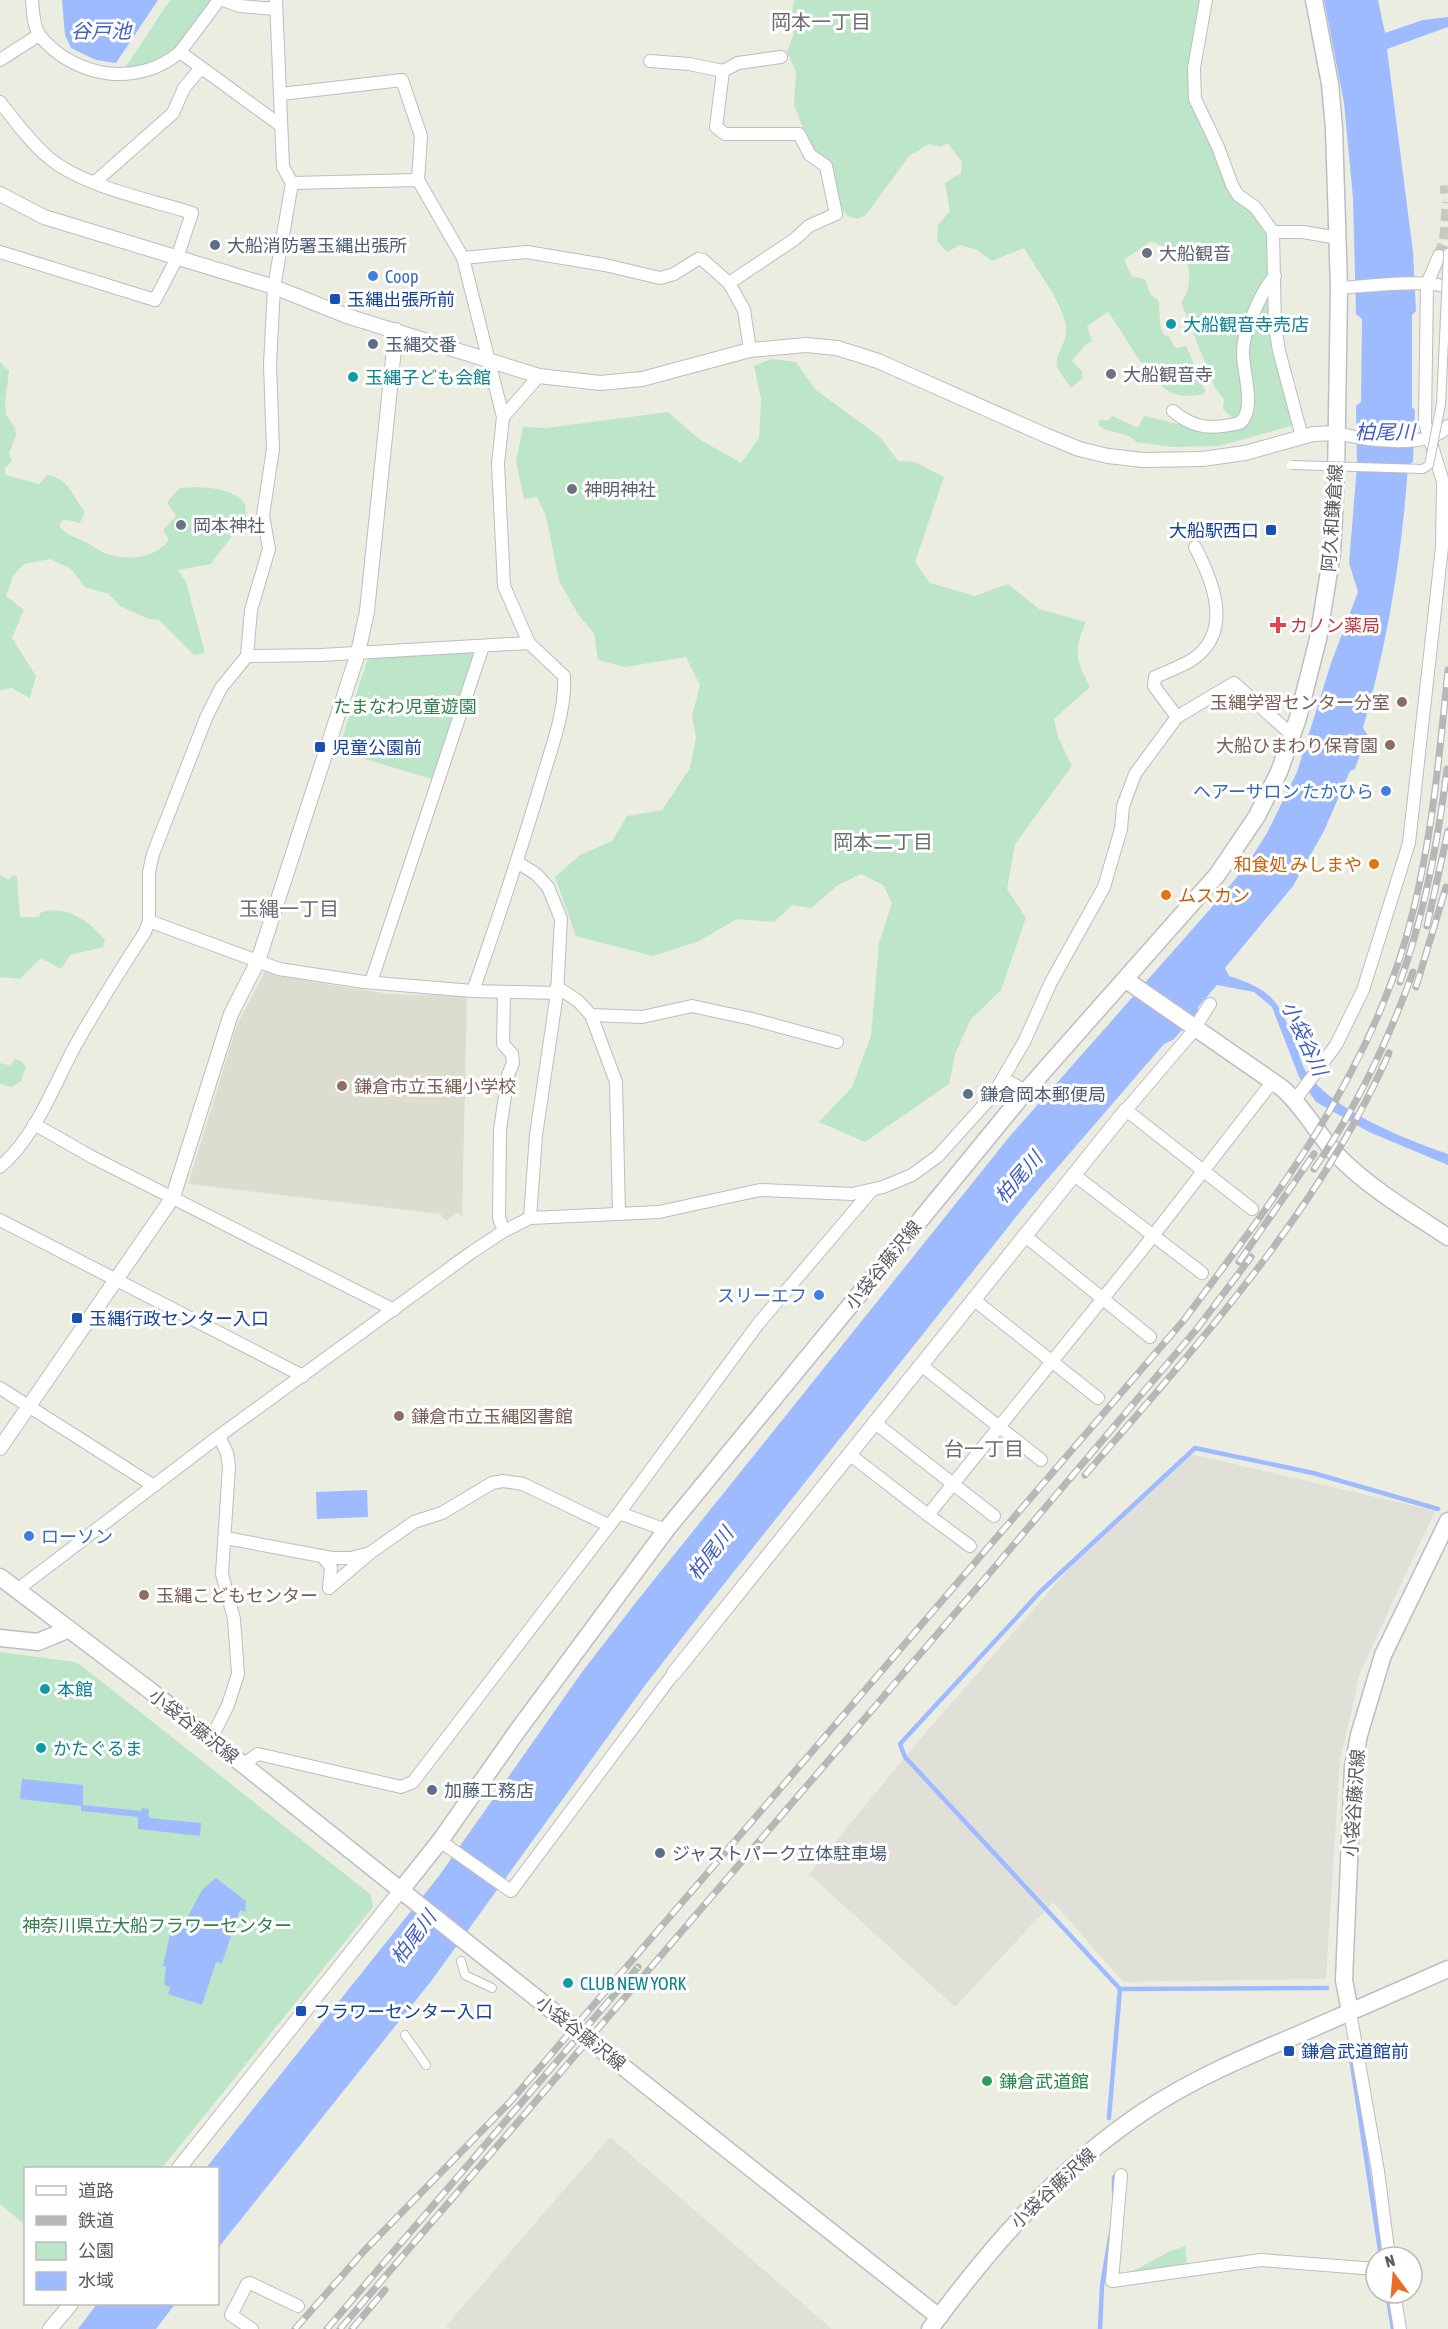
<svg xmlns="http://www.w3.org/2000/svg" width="1448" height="2329" font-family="'Asap Condensed','Noto Sans JP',sans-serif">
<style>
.industrial{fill:#e0e0d9}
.education{fill:#dcddcf}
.green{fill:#bde5c7}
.water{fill:#9fbbff}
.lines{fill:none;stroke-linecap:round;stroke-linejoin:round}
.stream{stroke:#9fbbff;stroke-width:4.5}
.pedestrian-tunnel{stroke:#c8c8c1;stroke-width:8;stroke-dasharray:8 4;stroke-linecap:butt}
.minor-tunnel{stroke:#c8c8c1;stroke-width:12;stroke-dasharray:12 6;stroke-linecap:butt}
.pedestrian-casing{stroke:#bcbcc3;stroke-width:10}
.minor-casing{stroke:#bcbcc3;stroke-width:14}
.tertiary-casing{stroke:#bcbcc3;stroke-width:16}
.secondary-casing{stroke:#bcbdc5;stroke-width:19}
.pedestrian{stroke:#fff;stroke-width:8}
.minor{stroke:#fff;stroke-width:12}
.tertiary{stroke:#fff;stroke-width:14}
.secondary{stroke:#fff;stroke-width:16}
.rail-casing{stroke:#b6b7b7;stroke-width:7}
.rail{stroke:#fff;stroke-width:4.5;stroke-dasharray:14;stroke-linecap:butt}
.pedestrian-bridge-casing{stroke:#bcbcc3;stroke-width:10;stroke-linecap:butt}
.secondary-bridge-casing{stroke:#bcbdc5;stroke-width:19;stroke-linecap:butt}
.pedestrian-bridge{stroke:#fff;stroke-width:8}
.secondary-bridge{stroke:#fff;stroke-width:16}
.service-dot{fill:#5c6f8a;stroke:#fff;stroke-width:2}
.worship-dot{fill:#6b7280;stroke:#fff;stroke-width:2}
.shop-dot{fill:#3f7fe0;stroke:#fff;stroke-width:2}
.transit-dot{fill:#1a4fb4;stroke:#fff;stroke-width:2}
.culture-dot{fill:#0f9aa8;stroke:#fff;stroke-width:2}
.health-dot{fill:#e0444e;stroke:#fff;stroke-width:2}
.education-dot{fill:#8d6e63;stroke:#fff;stroke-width:2}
.food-dot{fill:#e8710a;stroke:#fff;stroke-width:2}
.leisure-dot{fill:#2e9e5b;stroke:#fff;stroke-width:2}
.labels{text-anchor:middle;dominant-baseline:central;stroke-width:6;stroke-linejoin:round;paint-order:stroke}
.service-label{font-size:18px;fill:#4e5e75;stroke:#fff;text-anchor:start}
.worship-label{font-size:18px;fill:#5b616d;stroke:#fff;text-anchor:start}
.shop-label{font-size:18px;fill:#366cbe;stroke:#fff;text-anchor:start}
.transit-label{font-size:18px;fill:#164399;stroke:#fff;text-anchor:start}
.culture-label{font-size:18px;fill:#0d838f;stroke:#fff;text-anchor:start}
.street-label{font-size:18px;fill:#5a5b62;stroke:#fff}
.health-label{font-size:18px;fill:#be3a42;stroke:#fff;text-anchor:start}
.education-label{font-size:18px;fill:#785e54;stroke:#fff;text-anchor:start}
.park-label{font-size:18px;fill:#33804b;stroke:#fff}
.food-label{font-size:18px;fill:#c56008;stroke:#fff;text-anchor:end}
.leisure-label{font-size:18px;fill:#27864d;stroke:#fff;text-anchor:start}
.neighbourhood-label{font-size:20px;fill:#6b6d74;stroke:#fff}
.water-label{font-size:20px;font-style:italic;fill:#415ec2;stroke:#fff}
</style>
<rect width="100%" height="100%" fill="#ecede1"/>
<!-- industrial -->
<g class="industrial">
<path d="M1191 1454 1435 1511 1360 1673 1340 1760 1326 1979 1123 1982 1053 1902 955 2007 809 1874 909 1752 1094 1540Z"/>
<path d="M610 2137 832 2329H450L446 2326Z"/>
</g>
<!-- education -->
<path class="education" d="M265 971 319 983 390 994 467 996 462 1218 458 1212 446 1221 440 1214 188 1184 237 1025Z"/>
<!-- green -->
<g class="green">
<path d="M170 0H212C182 39 175 61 123 71Z"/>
<path d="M794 0H1199L1190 60V99L1253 211 1268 232 1294 425 1219 446 1173 447 1136 442C1127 431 1111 434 1099 426V420H1109L1112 416 1138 428 1144 416 1195 428 1233 419 1223 409 1224 399 1215 388 1181 302C1190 291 1191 276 1187 263 1171 255 1167 244 1150 242L1124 260 1132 277C1152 278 1144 283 1151 295L1159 301 1160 325 1164 335 1169 336 1175 348 1186 346 1205 390 1204 394C1193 396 1177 398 1167 390 1143 373 1126 336 1108 312L1087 326 1092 341 1086 344 1072 361 1082 371 1083 378 1071 388C1067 381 1058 372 1057 365 1055 354 1069 340 1066 325 1060 298 1037 271 1024 248L992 261 977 250 960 245 947 252 937 241 938 225 950 211 945 183 961 173 962 162 948 143 940 147 929 144 909 156 866 215 857 219 848 216 839 207 829 163 813 148 803 128 794 105 796 72 787 52 794 34 790 23Z"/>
<path d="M771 359 796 362 816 390 880 437 898 461 915 462 944 477 915 562 930 583 975 596 1008 584 1039 609 1086 622C1073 651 1076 660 1090 687L1054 719 1058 737 1072 766 1015 844 1007 889 1026 918 1001 990 971 1019 955 1054 949 1084 865 1142 819 1122 852 1087 871 1036 879 943 892 903 883 885 861 874 838 885 811 908 792 905 774 922 737 919 699 941 653 956 576 936 555 877 580 855 612 841 627 816 662 810 690 768 696 737 692 716 700 685 686 657 625 667 598 660 594 633 578 614 559 581 546 516 537 497 524 499 516 461 523 427 546 428 668 412 699 439 741 463 759 438 761 399 754 366Z"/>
<path d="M0 362 9 371 5 403 6 415 15 428 16 436 9 453 12 461 5 468V475L39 484 47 475C69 478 72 496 85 512L80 523 63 519 59 526C67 536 76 537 87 543 93 546 98 550 104 553 126 561 153 560 169 540L163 530 176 516 167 502 180 488C201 486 231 486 245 504L246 517 211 564 178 570 186 582 205 653 194 655 159 620 149 619 120 606 109 594 85 587 70 568 50 559 24 564 13 576 6 596 24 610 12 638 36 676 30 698 12 688 0 690Z"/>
<path d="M471 652 474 656 432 779 338 751 367 661 374 656Z"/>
<path d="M0 875 8 880 14 875 17 877 20 917H39L40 913C64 903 90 921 105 940L103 947 70 955 61 969 41 958 20 979 0 977Z"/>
<path d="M14 1059 21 1061 26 1067 21 1081 11 1087 0 1084V1063L11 1066Z"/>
<path d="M0 1652 75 1662 82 1666 370 1894 373 1907 162 2168H26L25 2225 0 2204Z"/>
<path d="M1185 2246 1187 2267 1123 2276 1171 2251Z"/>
</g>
<!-- water -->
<g class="water">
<path d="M62 0H158L116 63 96 60 71 48 65 35Z"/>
<path d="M1324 0H1378L1385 33 1423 20 1448 17V27L1387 49 1413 252 1416 311 1412 315V407L1415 410 1413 462 1408 465C1402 555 1388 641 1363 728L1367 734 1355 769 1350 771 1324 831 1293 886 1225 968 1229 976C1277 991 1279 1004 1297 1048 1300 1056 1302 1066 1307 1073 1334 1111 1404 1139 1448 1154V1165L1369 1132 1316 1102 1299 1077 1272 1007 1254 992 1217 985 1198 1007V1012L1173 1040 1164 1044 1032 1197 709 1603 643 1688 432 1980 218 2248V2168H206L439 1876 582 1672 637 1601 1010 1136 1212 907 1246 866 1267 833 1297 772 1331 663 1358 592 1349 563 1357 466 1356 406 1361 402 1362 319 1356 314 1353 198 1344 103Z"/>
<path d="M367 1490 368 1517 317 1519 316 1492Z"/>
<path d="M22 1779 83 1785V1805L141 1811 142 1808 149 1809V1818L201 1823 200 1836 138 1829V1817L81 1811V1806L20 1799Z"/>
<path d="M216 1878 246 1901 245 1912 240 1910 222 1963 216 1962 202 2005 168 1994 170 1987 164 1985 166 1967 163 1966 171 1930 180 1932 202 1890Z"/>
<path d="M97 2304H175L156 2329H78Z"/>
</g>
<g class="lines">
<!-- stream -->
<g class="stream">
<path d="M1120 1989 1327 1988"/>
<path d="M1350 2051 1381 2257"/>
<path d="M1109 2118 1120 1989 905 1757 900 1744 1041 1591 1195 1448 1313 1473 1438 1509"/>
<path d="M1114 2192V2177"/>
<path d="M1387 2293 1393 2329"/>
<path d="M1100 2329 1102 2286 1110 2237"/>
</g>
<!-- pedestrian-tunnel -->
<path class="pedestrian-tunnel" d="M1440 190 1448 189"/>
<!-- minor-tunnel -->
<path class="minor-tunnel" d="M1439 256 1445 241 1448 202"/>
<defs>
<g id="pedestrian">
<path d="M461 1961 465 1975 492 1988"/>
<path d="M405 2035 426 2065"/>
</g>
<g id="minor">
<path d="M32 0C33 11 33 26 40 36 75 78 138 88 180 52L280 125"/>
<path d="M223 0 240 6 276 9"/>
<path d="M1206 0 1194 68 1195 99 1218 147 1232 185 1238 195 1255 207 1273 232H1303L1338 238"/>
<path d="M180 52 219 0"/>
<path d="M0 60 39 35"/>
<path d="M650 61 689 64 723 71"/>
<path d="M281 94 402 80 421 136 418 180"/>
<path d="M0 102C15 121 30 142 49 158 84 187 148 199 192 213L177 258 155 300 0 252"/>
<path d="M95 182 173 113 184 88 201 68"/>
<path d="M292 183 418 180 463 258 503 417 498 464 504 586 529 643 564 676C566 711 551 749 541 783 520 853 497 922 473 991"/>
<path d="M1273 232 1275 326 1279 351 1302 437"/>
<path d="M463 258 527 252 605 265 660 278 674 274 698 259 703 260 729 283 744 310 750 350"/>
<path d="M729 283 795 239 809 226 836 214 826 166 810 155 799 134H725L716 127 723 71 738 63 781 57"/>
<path d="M1339 288C1359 287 1436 277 1448 289"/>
<path d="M1173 411C1195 430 1213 429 1240 423 1257 408 1242 371 1243 351 1243 333 1262 289 1275 276"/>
<path d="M503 417 539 376"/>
<path d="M1337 433C1364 440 1428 450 1448 426"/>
<path d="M247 656 321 655 529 643"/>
<path d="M1177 717 1154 686 1155 677C1167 672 1179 667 1190 661 1234 634 1214 583 1195 547"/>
<path d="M517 862 536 874 548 887 561 919 557 993 536 1135 530 1218"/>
<path d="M149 921 279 969 364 982 473 991 557 993"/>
<path d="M371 982 483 646"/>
<path d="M557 987 578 1001 591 1015 616 1082 619 1214"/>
<path d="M1210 1004 1190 1035 1126 1110 1252 1209"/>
<path d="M591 1015 642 1017 692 1006 752 1019 837 1042"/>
<path d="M1004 1079 1026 1091"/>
<path d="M1295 1100 1336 1045 1363 990 1409 843 1442 547 1443 482 1425 423 1427 284 1439 256"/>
<path d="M34 1124 92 1157 394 1310"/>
<path d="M0 1167C36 1136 53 1087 75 1046 97 1007 121 969 145 932L149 921V872L153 854 206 718 221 688 247 656 251 610 269 549 263 515 273 449 270 365 274 287 292 183 283 167 276 0"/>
<path d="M1073 1174 1202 1273"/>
<path d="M0 1220 303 1376"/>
<path d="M504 1231 499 1218 500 1130 508 1075 513 1063 512 1054 503 1044 504 993"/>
<path d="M1024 1235 1150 1337"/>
<path d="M973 1299 1098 1398"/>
<path d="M921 1365 1041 1460"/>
<path d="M0 1388 154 1486"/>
<path d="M874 1422 994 1516"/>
<path d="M849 1454 928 1515 1142 1250 1273 1081"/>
<path d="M619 1513 666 1530"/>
<path d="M928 1515 970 1546"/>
<path d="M226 1538 332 1558H351L370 1553 414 1522 442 1513 492 1483 503 1481 523 1484 608 1525"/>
<path d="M322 1556 331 1567 329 1588"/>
<path d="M329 1588 369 1554"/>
<path d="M17 1590 219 1436 472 1252 504 1231 530 1218 659 1212 760 1190 852 1194 883 1187 912 1175 938 1156 993 1095 1024 1042 1051 982 1104 887 1121 829 1123 806 1135 774 1177 717 1234 683 1292 735"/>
<path d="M211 1739 228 1705 238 1674 234 1619 222 1574 229 1466 227 1453 219 1436"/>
<path d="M244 1764 258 1754 401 1787 413 1782 619 1513 758 1324 871 1191"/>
<path d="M440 1841 511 1891 674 1673"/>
<path d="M1350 2012 1378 2171 1389 2257"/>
<path d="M1121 2175 1112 2281 1261 2260 1376 2269"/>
<path d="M1394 2293 1400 2329"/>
<path d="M252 2329 231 2315 247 2284 250 2283 298 2306"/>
</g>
<g id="tertiary">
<path d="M0 194 44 217 274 287 347 316 539 376 600 383 642 379 750 350 806 345 837 348 878 361 1045 435 1079 449 1108 456 1143 460 1202 459 1245 453 1313 434 1337 433"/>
<path d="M0 1448 173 1197 231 1014 258 961 358 653 367 611 396 330"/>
<path d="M674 1673 1126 1110"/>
<path d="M179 2168 401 1890"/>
<path d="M50 2329 71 2304"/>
</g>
<g id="secondary">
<path d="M1126 980 1282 1088C1304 1107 1317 1134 1337 1155 1369 1188 1410 1212 1448 1237"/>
<path d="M0 1577 152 1692 408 1896"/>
<path d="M0 1638 38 1642 67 1630"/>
<path d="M401 1890 440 1841 518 1730 666 1530 1026 1091 1217 875 1257 816 1279 772 1298 718 1318 639 1332 553 1336 479 1339 288 1334 128 1330 84 1314 0"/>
<path d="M1350 2012 1344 1980 1353 1767 1359 1735 1383 1655 1448 1521"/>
<path d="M782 2193 939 2317"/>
<path d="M930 2329C991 2246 1057 2170 1143 2112 1192 2079 1247 2056 1302 2033 1351 2012 1399 1990 1448 1969"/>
</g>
</defs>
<!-- pedestrian casing -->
<use href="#pedestrian" class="pedestrian-casing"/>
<!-- minor casing -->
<use href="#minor" class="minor-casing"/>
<!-- tertiary casing -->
<use href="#tertiary" class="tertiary-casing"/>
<!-- secondary casing -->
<use href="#secondary" class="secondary-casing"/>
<!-- pedestrian -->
<use href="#pedestrian" class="pedestrian"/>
<!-- minor -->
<use href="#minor" class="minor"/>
<!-- tertiary -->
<use href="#tertiary" class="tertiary"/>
<!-- secondary -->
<use href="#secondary" class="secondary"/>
<defs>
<g id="rail">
<path d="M1427 926 1448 831"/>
<path d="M1400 982C1425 913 1438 842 1447 769"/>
<path d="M1416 987 1446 887"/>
<path d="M1314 1169C1356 1109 1388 1041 1413 972"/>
<path d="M1239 1262 1314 1154"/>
<path d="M1085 1475C1197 1345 1319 1212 1389 1053"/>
<path d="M295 2329 363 2252 510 2102 1184 1320C1273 1201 1364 1083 1406 938 1431 851 1439 760 1448 670"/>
<path d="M327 2329 638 1967"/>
<path d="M340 2329 988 1575 1196 1330 1251 1257"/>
<path d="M352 2329 385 2290"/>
</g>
</defs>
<!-- rail casing -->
<use href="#rail" class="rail-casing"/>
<!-- rail -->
<use href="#rail" class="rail"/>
<defs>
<path id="pedestrian-bridge" d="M1291 465 1423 469 1429 465 1441 404 1448 253"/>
<path id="secondary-bridge" d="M408 1896 782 2193"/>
</defs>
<!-- pedestrian-bridge casing -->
<use href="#pedestrian-bridge" class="pedestrian-bridge-casing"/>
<!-- secondary-bridge casing -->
<use href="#secondary-bridge" class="secondary-bridge-casing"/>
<!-- pedestrian-bridge -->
<use href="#pedestrian-bridge" class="pedestrian-bridge"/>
<!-- secondary-bridge -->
<use href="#secondary-bridge" class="secondary-bridge"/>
</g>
<!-- markers -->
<g class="service-dot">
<circle cx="215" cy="245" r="6"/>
<circle cx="373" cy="344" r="6"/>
<circle cx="968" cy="1094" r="6"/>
<circle cx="432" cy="1790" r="6"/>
<circle cx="660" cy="1853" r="6"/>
</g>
<g class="worship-dot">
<circle cx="1147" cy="253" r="6"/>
<circle cx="1111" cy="374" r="6"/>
<circle cx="572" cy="489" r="6"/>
<circle cx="181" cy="525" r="6"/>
</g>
<g class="shop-dot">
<circle cx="373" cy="276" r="6"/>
<circle cx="1386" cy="791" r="6"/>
<circle cx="819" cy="1295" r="6"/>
<circle cx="29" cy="1536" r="6"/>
</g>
<g class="transit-dot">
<rect x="329" y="293" width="12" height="12" rx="3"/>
<rect x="1265" y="524" width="12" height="12" rx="3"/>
<rect x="314" y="741" width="12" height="12" rx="3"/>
<rect x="71" y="1312" width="12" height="12" rx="3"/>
<rect x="295" y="2005" width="12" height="12" rx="3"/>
<rect x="1283" y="2045" width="12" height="12" rx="3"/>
</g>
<g class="culture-dot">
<circle cx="1171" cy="324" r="6"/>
<circle cx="353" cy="377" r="6"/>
<circle cx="45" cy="1689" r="6"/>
<circle cx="41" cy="1748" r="6"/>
<circle cx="568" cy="1983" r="6"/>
</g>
<path class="health-dot" d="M1275 616h6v6h6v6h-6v6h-6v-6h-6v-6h6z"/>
<g class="education-dot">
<circle cx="1402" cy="702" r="6"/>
<circle cx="1390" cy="745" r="6"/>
<circle cx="342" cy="1086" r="6"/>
<circle cx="399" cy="1416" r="6"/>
<circle cx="144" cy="1595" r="6"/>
</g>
<g class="food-dot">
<circle cx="1374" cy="864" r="6"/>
<circle cx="1166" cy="895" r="6"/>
</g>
<circle class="leisure-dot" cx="987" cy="2081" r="6"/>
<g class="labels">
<!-- service labels -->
<g class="service-label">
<text x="227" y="245">大船消防署玉縄出張所</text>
<text x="385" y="344">玉縄交番</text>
<text x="980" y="1094">鎌倉岡本郵便局</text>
<text x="444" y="1790">加藤工務店</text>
<text x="672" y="1853">ジャストパーク立体駐車場</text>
</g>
<!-- worship labels -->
<g class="worship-label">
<text x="1159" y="253">大船観音</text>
<text x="1123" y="374">大船観音寺</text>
<text x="584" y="489">神明神社</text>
<text x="193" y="525">岡本神社</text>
</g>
<!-- shop labels -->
<g class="shop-label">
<text x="385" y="276">Coop</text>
<text x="1374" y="791" text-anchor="end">ヘアーサロン たかひら</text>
<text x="807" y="1295" text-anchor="end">スリーエフ</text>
<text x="41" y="1536">ローソン</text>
</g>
<!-- transit labels -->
<g class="transit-label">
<text x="347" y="299">玉縄出張所前</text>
<text x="1259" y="530" text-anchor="end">大船駅西口</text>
<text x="332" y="747">児童公園前</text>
<text x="89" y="1318">玉縄行政センター入口</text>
<text x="313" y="2011">フラワーセンター入口</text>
<text x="1301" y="2051">鎌倉武道館前</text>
</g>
<!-- culture labels -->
<g class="culture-label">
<text x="1183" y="324">大船観音寺売店</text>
<text x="365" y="377">玉縄子ども会館</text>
<text x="57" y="1689">本館</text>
<text x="53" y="1748">かたぐるま</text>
<text x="580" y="1983">CLUB NEW YORK</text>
</g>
<!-- street labels -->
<g class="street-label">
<text transform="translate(1332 518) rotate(-86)">阿久和鎌倉線</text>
<text transform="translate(883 1265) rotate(-51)">小袋谷藤沢線</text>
<text transform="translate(194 1726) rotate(38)">小袋谷藤沢線</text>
<text transform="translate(1354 1803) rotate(-86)">小袋谷藤沢線</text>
<text transform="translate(581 2033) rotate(38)">小袋谷藤沢線</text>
<text transform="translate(1053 2188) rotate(-43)">小袋谷藤沢線</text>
</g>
<!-- health labels -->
<g class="health-label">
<text x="1290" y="625">カノン薬局</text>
</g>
<!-- education labels -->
<g class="education-label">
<text x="1390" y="702" text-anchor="end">玉縄学習センター分室</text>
<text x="1378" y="745" text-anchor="end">大船ひまわり保育園</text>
<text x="354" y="1086">鎌倉市立玉縄小学校</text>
<text x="411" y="1416">鎌倉市立玉縄図書館</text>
<text x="156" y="1595">玉縄こどもセンター</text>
</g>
<!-- park labels -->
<g class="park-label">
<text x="405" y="706">たまなわ児童遊園</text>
<text x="157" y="1925">神奈川県立大船フラワーセンター</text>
</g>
<!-- food labels -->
<g class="food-label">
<text x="1362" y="864">和食処 みしまや</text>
<text x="1178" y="895" text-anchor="start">ムスカン</text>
</g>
<!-- leisure labels -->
<g class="leisure-label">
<text x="999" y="2081">鎌倉武道館</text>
</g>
<!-- neighbourhood labels -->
<g class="neighbourhood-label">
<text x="821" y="21">岡本一丁目</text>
<text x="883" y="841">岡本二丁目</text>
<text x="289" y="908">玉縄一丁目</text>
<text x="984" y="1448">台一丁目</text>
</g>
<!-- water labels -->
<g class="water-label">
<text x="101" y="30">谷戸池</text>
<text x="1385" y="431">柏尾川</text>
<text transform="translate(1305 1038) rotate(65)">小袋谷川</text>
<text transform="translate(1018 1177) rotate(-49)">柏尾川</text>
<text transform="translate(710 1553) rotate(-52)">柏尾川</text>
<text transform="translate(413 1937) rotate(-53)">柏尾川</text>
</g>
</g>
<!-- legend -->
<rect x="24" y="2167" width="195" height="138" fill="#ffffff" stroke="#bdbdc0" stroke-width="1.5"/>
<rect x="36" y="2186" width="30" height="9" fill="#ffffff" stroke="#bdbdc0" stroke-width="1.5"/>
<text x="78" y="2197" font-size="18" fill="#5a5b62">道路</text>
<rect x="36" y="2216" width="30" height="9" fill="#b6b7b7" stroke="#bdbdc0" stroke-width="1.5"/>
<text x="78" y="2227" font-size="18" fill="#5a5b62">鉄道</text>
<rect x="36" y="2242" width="30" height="18" fill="#bde5c7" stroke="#bdbdc0" stroke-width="1.5"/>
<text x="78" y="2257" font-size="18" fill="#5a5b62">公園</text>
<rect x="36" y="2272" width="30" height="18" fill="#9fbbff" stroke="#bdbdc0" stroke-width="1.5"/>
<text x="78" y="2287" font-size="18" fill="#5a5b62">水域</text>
<!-- north arrow -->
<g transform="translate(1394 2275) rotate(344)"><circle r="28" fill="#ffffff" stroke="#bdbdc0" stroke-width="1.5"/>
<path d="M0-4.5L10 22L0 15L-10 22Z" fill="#e96c2a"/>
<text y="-9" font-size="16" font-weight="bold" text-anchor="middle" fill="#5a5b62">N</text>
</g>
</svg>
